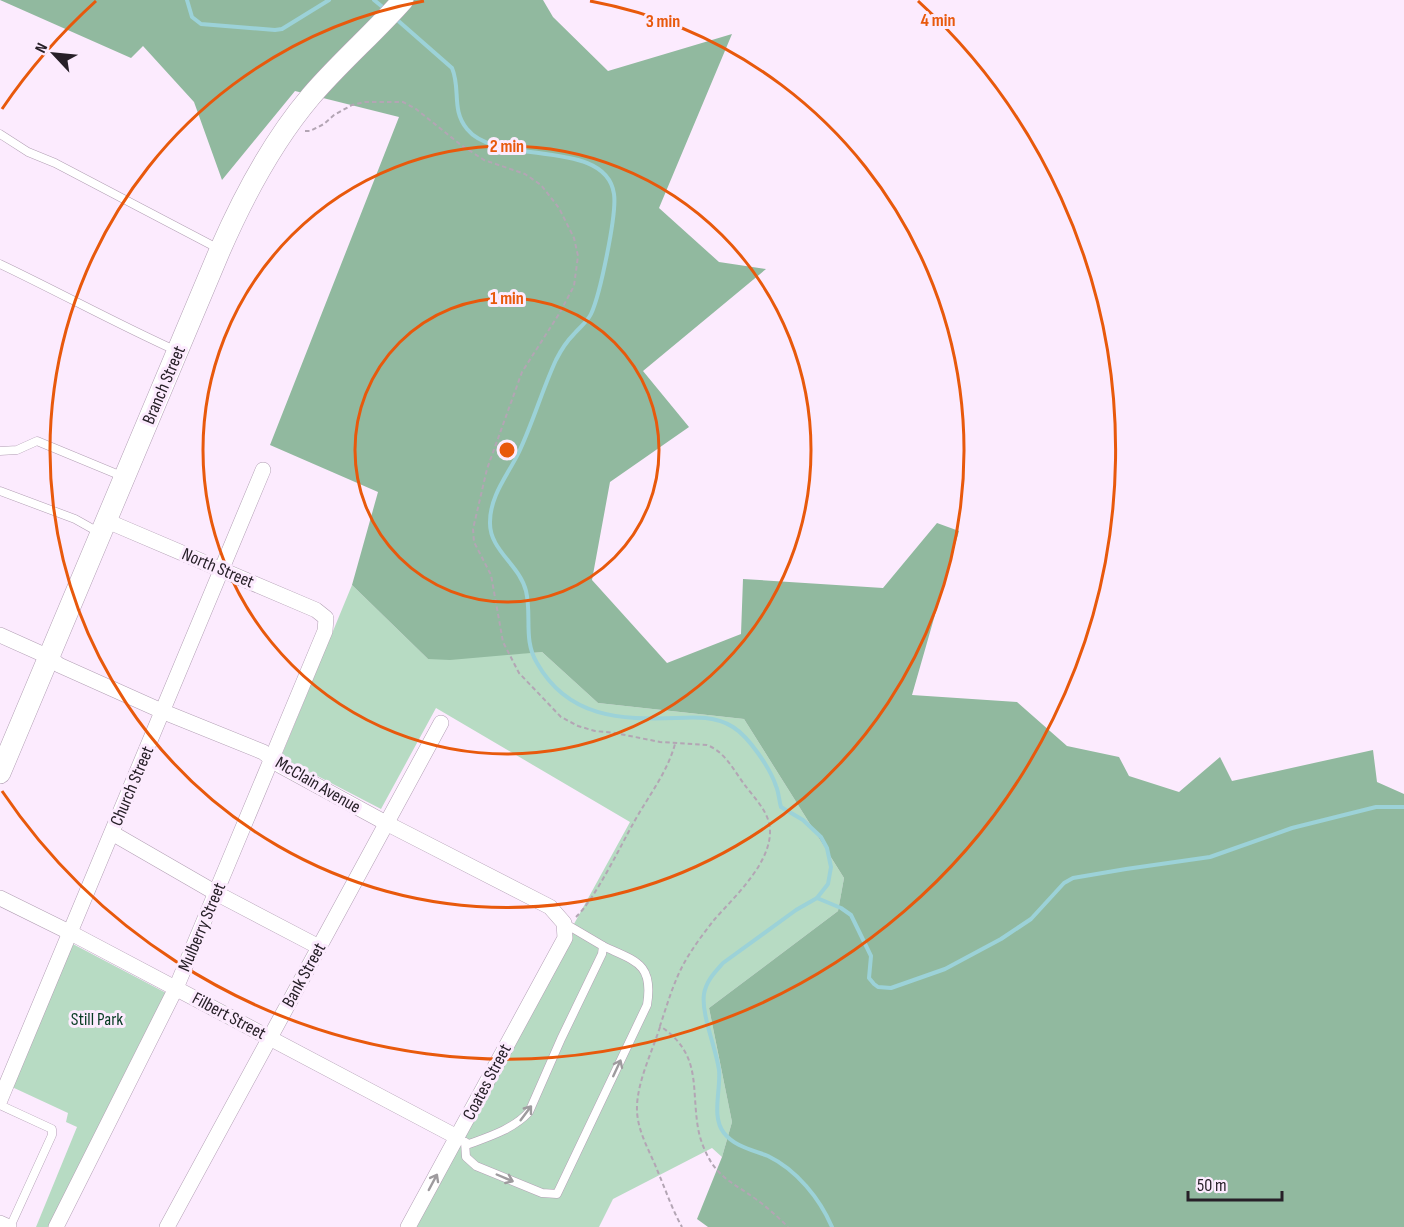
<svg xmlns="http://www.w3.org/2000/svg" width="1404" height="1227" font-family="'Sofia Sans Condensed',sans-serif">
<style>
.green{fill:#b7dbc3}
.forest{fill:#91b99f}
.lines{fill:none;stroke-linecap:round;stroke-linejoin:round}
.stream{stroke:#9cd2d8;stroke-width:4}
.lane-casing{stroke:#b29fb4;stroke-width:9}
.street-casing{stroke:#b29fb4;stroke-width:16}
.secondary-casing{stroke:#b29fb4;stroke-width:22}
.path{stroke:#b3a5b4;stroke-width:2;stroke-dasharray:4.5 3;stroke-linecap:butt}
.lane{stroke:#fff;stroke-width:8}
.street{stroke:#fff;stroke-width:15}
.secondary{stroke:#fff;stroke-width:21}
.oneway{stroke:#9e9b9e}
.ring{fill:none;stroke:#e8590c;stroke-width:3}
.labels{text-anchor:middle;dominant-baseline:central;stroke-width:6;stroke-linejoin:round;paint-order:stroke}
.street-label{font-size:18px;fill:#272028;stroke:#fcebfe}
.park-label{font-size:18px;fill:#073b22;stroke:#fcebfe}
.centre{fill:#e8590c;stroke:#fcebfe;stroke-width:3}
.ring-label{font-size:18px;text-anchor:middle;font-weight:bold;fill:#e8590c;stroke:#fcebfe;stroke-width:6;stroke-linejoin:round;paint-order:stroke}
</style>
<rect width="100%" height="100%" fill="#fcebfe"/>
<!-- green -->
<g class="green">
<path d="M352 585 428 659 542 652 598 703 744 719 844 878 838 911 709 1008 732 1122 722 1157 712 1148 613 1199 599 1227H414L457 1137 630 822 436 708 381 809 281 757Z"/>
<path d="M71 943 170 995 48 1227H36L77 1127 66 1122 68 1113 12 1087Z"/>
</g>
<!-- forest -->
<path class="forest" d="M0 0H543L553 17 608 71 732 34 659 208 719 262 766 269 643 371 689 427 610 482 592 580 667 663 741 634 743 579 883 588 937 523 959 531 912 695 1017 702 1067 746 1119 757 1129 776 1179 792 1220 757 1232 781 1373 750 1377 782 1404 794V1227H708L697 1219 722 1157 732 1122 709 1008 838 911 844 878 744 719 598 703 542 652 450 660 428 659 352 585 378 492 270 445 399 117 295 91 222 180 194 102 143 46 131 58Z"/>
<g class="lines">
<!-- stream -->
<g class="stream">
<path d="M187 0 192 17 201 24 275 30 282 29 329 0"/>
<path d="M374 0 385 9"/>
<path d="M395 18 452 68C461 89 451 110 467 129 497 167 606 137 614 194 617 214 600 295 591 314 587 322 580 327 574 334 566 342 561 350 556 360 542 390 533 423 518 454 507 476 490 496 490 522 489 550 520 565 526 591 532 616 523 640 537 663 568 718 621 720 676 718 696 717 716 716 733 727 749 737 770 768 776 786 779 793 779 801 781 807L803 820 821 837 827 848 831 867 828 884 817 898 796 910 723 963C715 972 706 981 704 994 701 1014 716 1048 719 1070 721 1090 711 1117 724 1133 735 1147 753 1150 768 1156 797 1170 820 1199 832 1227"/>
<path d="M817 898 841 908 851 915 871 956 869 978 874 984 878 987 891 988 945 969 1001 939 1031 919 1064 883 1073 878 1126 869 1210 857 1292 828 1376 807H1404"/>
</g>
<defs>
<g id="lane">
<path d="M0 134 28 152 55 163 219 249"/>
<path d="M0 264C59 292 117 324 177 351"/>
<path d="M0 451 17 450 37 441 124 477"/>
<path d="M0 491 75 519 100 533"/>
<path d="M0 1105 52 1129V1135L10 1227"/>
<path d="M463 1141 469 1144C491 1136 513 1129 529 1112L561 1039 602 954 603 946 564 923"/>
<path d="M465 1142 466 1157 476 1166 542 1193 557 1194 647 1005C654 963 635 961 603 946"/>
</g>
<g id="street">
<path d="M0 635 49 657 59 665 164 712 263 752 281 766 386 823 550 907 564 923 565 938 408 1227"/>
<path d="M112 833 216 893 319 947"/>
<path d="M0 898 71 933 457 1137"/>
<path d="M0 1100 263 470"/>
<path d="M0 1223 9 1227"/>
<path d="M56 1227 176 988 325 631 326 618 316 610 107 521"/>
<path d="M167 1227 441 723"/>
</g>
<path id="secondary" d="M0 773 220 250C244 195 272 142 311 96 340 62 374 33 403 0"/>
</defs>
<!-- lane casing -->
<use href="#lane" class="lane-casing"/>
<!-- street casing -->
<use href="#street" class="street-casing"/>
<!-- secondary casing -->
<use href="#secondary" class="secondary-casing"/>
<!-- path -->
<g class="path">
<path d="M305 131H310L324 124 334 115 352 105 365 102H403L416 109 461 145 484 160 525 174 541 185 559 208 574 238 578 256 574 286 559 314 522 372 487 469 473 529 474 542 491 575 503 642 519 673 561 717 578 726 595 731 615 733 660 742 707 745C725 752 733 769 744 784 752 795 766 809 769 823 777 858 735 896 714 920 703 934 691 950 683 965 673 984 667 1005 660 1026 702 1054 691 1086 698 1128 700 1140 705 1152 711 1162 722 1180 740 1187 757 1200 768 1208 778 1217 788 1227"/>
<path d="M576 917C595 899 620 847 634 822 649 795 667 773 675 744"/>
<path d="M660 1027C652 1052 638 1080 637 1106 636 1130 650 1151 658 1172 666 1191 672 1209 682 1227"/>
</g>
<!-- lane -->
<use href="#lane" class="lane"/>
<!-- street -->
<use href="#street" class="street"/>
<!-- secondary -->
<use href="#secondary" class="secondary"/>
</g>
<!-- one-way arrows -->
<defs><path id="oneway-shaft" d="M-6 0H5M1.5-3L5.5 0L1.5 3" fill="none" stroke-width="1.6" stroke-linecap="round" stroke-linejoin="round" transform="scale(1.5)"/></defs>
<g class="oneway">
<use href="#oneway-shaft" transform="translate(617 1068) rotate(-65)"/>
<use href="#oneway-shaft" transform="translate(526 1113) rotate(-53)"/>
<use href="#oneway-shaft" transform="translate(505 1178) rotate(23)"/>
<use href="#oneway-shaft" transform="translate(433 1182) rotate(-62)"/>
</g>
<!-- distance rings -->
<g class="ring">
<circle cx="507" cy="450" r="152"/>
<circle cx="507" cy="450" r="304"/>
<path d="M590 1A457 457 0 1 1 424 1"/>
<path d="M2 109A609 609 0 0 1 96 1M918 1A609 609 0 1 1 2 791"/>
</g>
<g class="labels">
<!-- street labels -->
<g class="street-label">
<text transform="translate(164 385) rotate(-67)">Branch Street</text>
<text transform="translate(218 568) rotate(23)">North Street</text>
<text transform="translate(318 785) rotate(30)">McClain Avenue</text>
<text transform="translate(132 786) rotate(-67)">Church Street</text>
<text transform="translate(202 927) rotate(-67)">Mulberry Street</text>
<text transform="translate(304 975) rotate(-61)">Bank Street</text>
<text transform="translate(229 1016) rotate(28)">Filbert Street</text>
<text transform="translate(487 1082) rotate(-62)">Coates Street</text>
</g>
<!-- park labels -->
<g class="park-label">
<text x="97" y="1019">Still Park</text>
</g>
</g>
<circle cx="507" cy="450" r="9" class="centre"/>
<g class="ring-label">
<text x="938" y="26">4 min</text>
<text x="663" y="27">3 min</text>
<text x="507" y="152">2 min</text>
<text x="507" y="304">1 min</text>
</g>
<!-- north arrow -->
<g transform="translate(54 54) rotate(296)" stroke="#fcebfe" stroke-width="4.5" paint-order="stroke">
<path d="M0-4.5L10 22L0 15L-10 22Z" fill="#272028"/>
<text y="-9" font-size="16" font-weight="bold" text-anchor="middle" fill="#272028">N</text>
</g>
<!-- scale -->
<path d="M1188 1191v9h94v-9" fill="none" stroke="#272028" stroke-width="3"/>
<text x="1197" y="1191" font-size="18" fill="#272028" stroke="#fcebfe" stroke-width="4.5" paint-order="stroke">50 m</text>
</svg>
